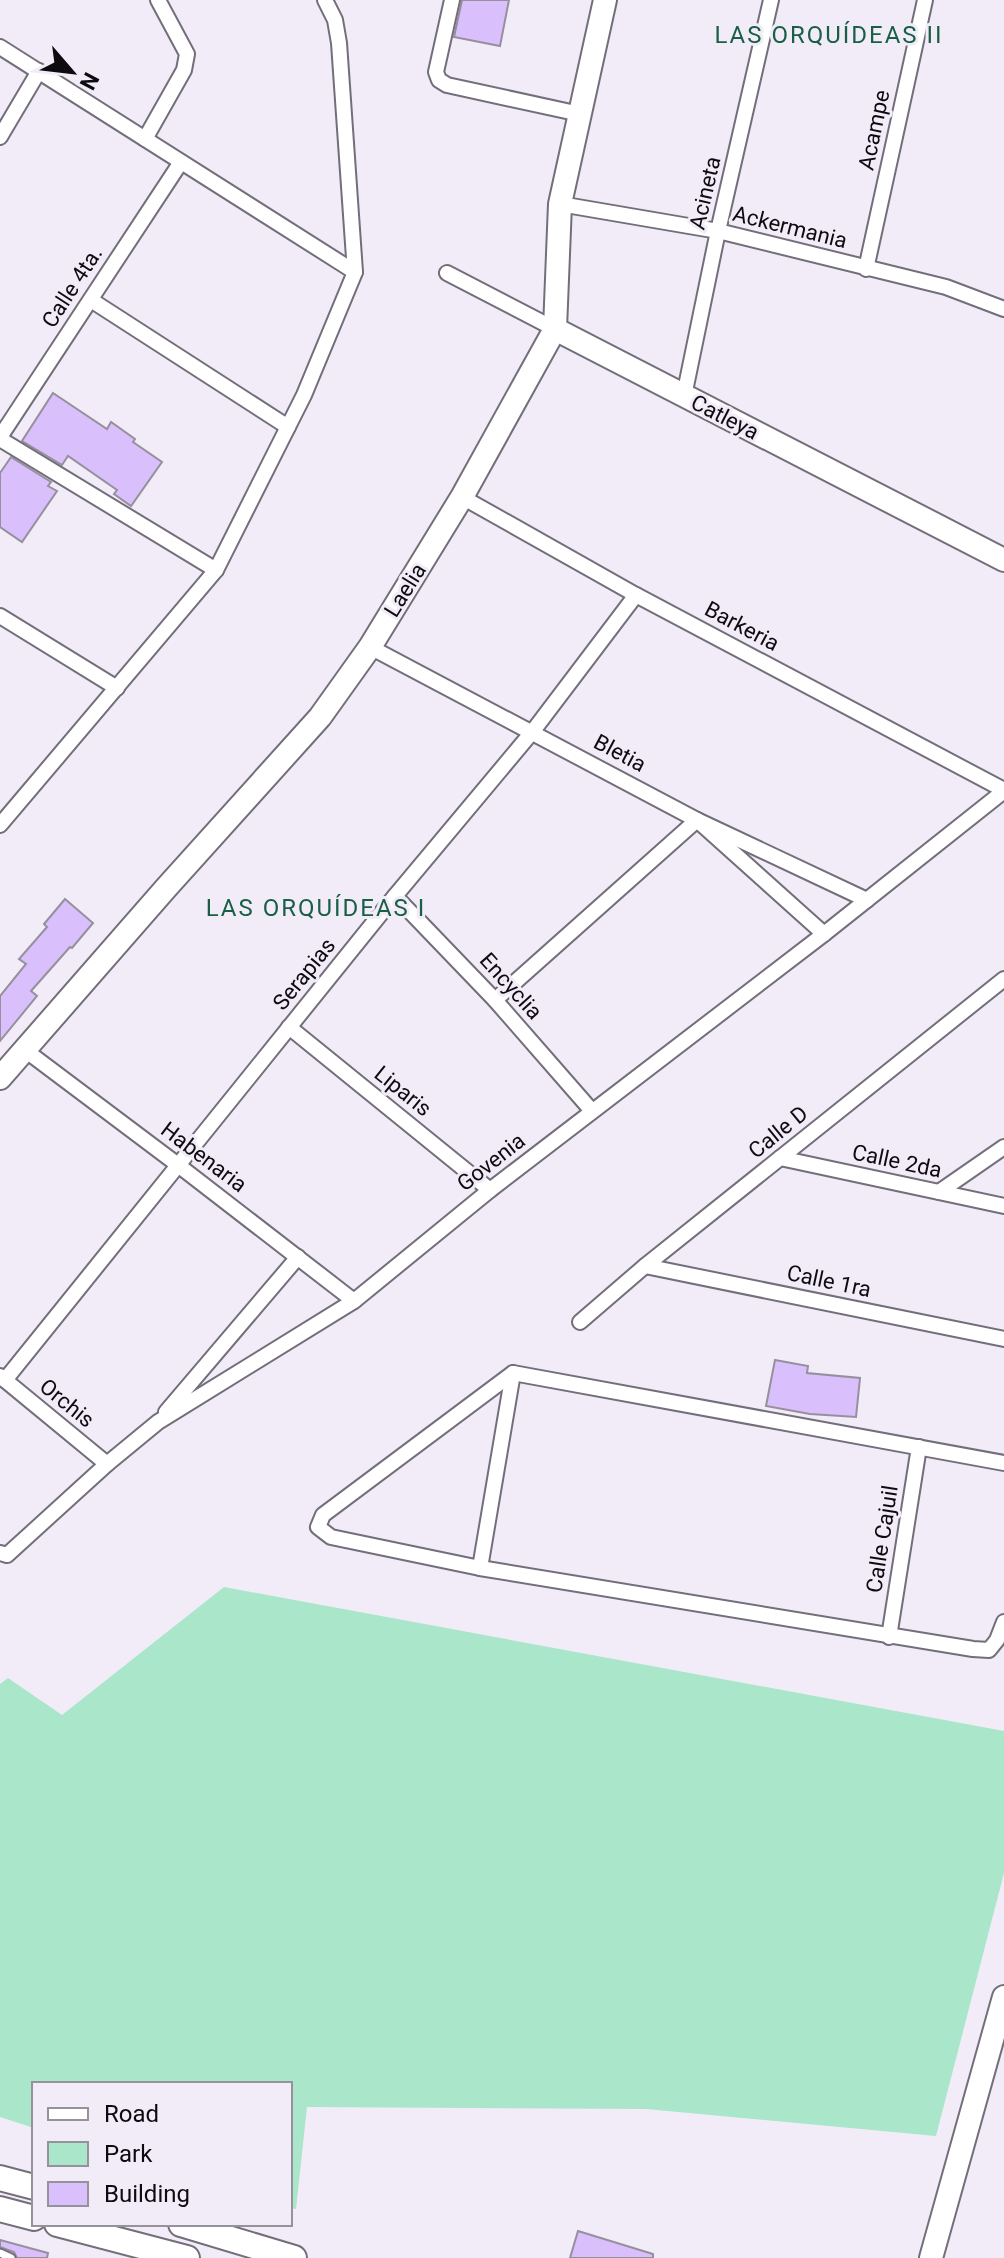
<svg xmlns="http://www.w3.org/2000/svg" width="1004" height="2258" font-family="Roboto,sans-serif">
<style>
.green{fill:#a9e6ca}
.building{fill:#dabffd;stroke:#95909c;stroke-width:2}
.lines{fill:none;stroke-linecap:round;stroke-linejoin:round}
.lane-casing{stroke:#736f7a;stroke-width:11}
.street-casing{stroke:#736f7a;stroke-width:18}
.secondary-casing{stroke:#736f7a;stroke-width:26}
.primary-casing{stroke:#736f7a;stroke-width:28}
.lane{stroke:#fff;stroke-width:7}
.street{stroke:#fff;stroke-width:14}
.secondary{stroke:#fff;stroke-width:22}
.primary{stroke:#fff;stroke-width:24}
.labels{text-anchor:middle;dominant-baseline:central;stroke-width:6;stroke-linejoin:round;paint-order:stroke}
.street-label{font-size:22px;fill:#0d0b0f;stroke:#f2ecf9}
.neighbourhood-label{font-size:24px;letter-spacing:2px;fill:#195f46;stroke:#f2ecf9}
</style>
<rect width="100%" height="100%" fill="#f2ecf9"/>
<!-- green -->
<path class="green" d="M224 1587 1004 1731V1873L936 2136 646 2109 307 2107 296 2209 290 2208V2084H34V2128L0 2117V1684L8 1678 62 1715Z"/>
<!-- building -->
<g class="building">
<path d="M462 0H509L500 46 454 37Z"/>
<path d="M53 393 107 429 111 422 135 439 133 442 162 462 131 506 114 494 117 490 68 456 62 465 22 441Z"/>
<path d="M11 457 51 482 48 486 57 491 22 542 0 527V473Z"/>
<path d="M65 899 93 923 72 948 70 947 31 991 37 996 0 1041V996L26 964 19 959 47 927 44 924Z"/>
<path d="M775 1360 808 1366 807 1373 860 1378 856 1417 810 1414 766 1406Z"/>
<path d="M578 2231 653 2254V2258H570Z"/>
<path d="M0 2240 48 2253 47 2258H17L14 2252 0 2247Z"/>
</g>
<g class="lines">
<defs>
<path id="lane" d="M0 2253 11 2258"/>
<g id="street">
<path d="M452 0 436 72 439 80 447 85 580 114"/>
<path d="M0 47 355 272"/>
<path d="M0 137 39 71"/>
<path d="M145 139 184 70 187 54 158 0"/>
<path d="M560 204 718 231 946 287 1004 309"/>
<path d="M866 269 925 0"/>
<path d="M447 273 555 329"/>
<path d="M91 300 288 427"/>
<path d="M684 396 718 231 771 0"/>
<path d="M0 437 181 162"/>
<path d="M0 439 216 570"/>
<path d="M462 497 636 595 1004 790"/>
<path d="M0 616 117 688"/>
<path d="M370 647 697 820 824 934"/>
<path d="M0 825 216 570 304 395 355 272 339 43 335 20 325 0"/>
<path d="M395 896 495 1000 592 1111"/>
<path d="M495 1000 697 820 867 900"/>
<path d="M289 1027 490 1190"/>
<path d="M25 1050 178 1165 354 1301"/>
<path d="M780 1158 1004 1206"/>
<path d="M939 1192 1004 1147"/>
<path d="M645 1266 1004 1339"/>
<path d="M580 1322 645 1266 1004 979"/>
<path d="M0 1376 107 1464"/>
<path d="M5 1380 395 896 533 731 636 595"/>
<path d="M166 1412 298 1257"/>
<path d="M1004 1463 513 1373 323 1515 318 1527 331 1537 480 1568 973 1649 989 1650 997 1640 1004 1622"/>
<path d="M0 1553 7 1555 107 1464 158 1422 354 1301 490 1190 824 934 1004 791"/>
<path d="M480 1568 513 1373"/>
<path d="M889 1637 919 1447"/>
</g>
<g id="secondary">
<path d="M555 329 1004 560"/>
<path d="M0 1078 166 888 320 717 370 647 462 497 555 329 560 204 605 0"/>
<path d="M931 2258 1004 1997"/>
</g>
<g id="primary">
<path d="M0 2178 34 2187"/>
<path d="M0 2209 34 2218"/>
<path d="M57 2224 187 2258"/>
<path d="M181 2224 294 2258"/>
</g>
</defs>
<!-- lane casing -->
<use href="#lane" class="lane-casing"/>
<!-- street casing -->
<use href="#street" class="street-casing"/>
<!-- secondary casing -->
<use href="#secondary" class="secondary-casing"/>
<!-- primary casing -->
<use href="#primary" class="primary-casing"/>
<!-- lane -->
<use href="#lane" class="lane"/>
<!-- street -->
<use href="#street" class="street"/>
<!-- secondary -->
<use href="#secondary" class="secondary"/>
<!-- primary -->
<use href="#primary" class="primary"/>
</g>
<g class="labels">
<!-- street labels -->
<g class="street-label">
<text transform="translate(874 130) rotate(-78)">Acampe</text>
<text transform="translate(705 193) rotate(-77)">Acineta</text>
<text transform="translate(790 227) rotate(14)">Ackermania</text>
<text transform="translate(72 287) rotate(-57)">Calle 4ta.</text>
<text transform="translate(725 417) rotate(27)">Catleya</text>
<text transform="translate(405 590) rotate(-58)">Laelia</text>
<text transform="translate(742 626) rotate(28)">Barkeria</text>
<text transform="translate(620 753) rotate(28)">Bletia</text>
<text transform="translate(304 974) rotate(-51)">Serapias</text>
<text transform="translate(511 986) rotate(48)">Encyclia</text>
<text transform="translate(403 1091) rotate(39)">Liparis</text>
<text transform="translate(778 1132) rotate(-39)">Calle D</text>
<text transform="translate(204 1157) rotate(37)">Habenaria</text>
<text transform="translate(897 1161) rotate(12)">Calle 2da</text>
<text transform="translate(491 1162) rotate(-38)">Govenia</text>
<text transform="translate(829 1281) rotate(12)">Calle 1ra</text>
<text transform="translate(67 1403) rotate(39)">Orchis</text>
<text transform="translate(882 1539) rotate(-81)">Calle Cajuil</text>
</g>
<!-- neighbourhood labels -->
<g class="neighbourhood-label">
<text x="829" y="35">LAS ORQUÍDEAS II</text>
<text x="316" y="908">LAS ORQUÍDEAS I</text>
</g>
</g>
<!-- legend -->
<rect x="32" y="2082" width="260" height="144" fill="#f2ecf9" stroke="#96929b" stroke-width="2"/>
<rect x="48" y="2108" width="40" height="12" fill="#ffffff" stroke="#96929b" stroke-width="2"/>
<text x="104" y="2122" font-size="24" fill="#0d0b0f">Road</text>
<rect x="48" y="2142" width="40" height="24" fill="#a9e6ca" stroke="#96929b" stroke-width="2"/>
<text x="104" y="2162" font-size="24" fill="#0d0b0f">Park</text>
<rect x="48" y="2182" width="40" height="24" fill="#dabffd" stroke="#96929b" stroke-width="2"/>
<text x="104" y="2202" font-size="24" fill="#0d0b0f">Building</text>
<!-- north arrow -->
<g transform="translate(72 72) rotate(118)" stroke="#f2ecf9" stroke-width="6" paint-order="stroke">
<path d="M0-6L14 30L0 20L-14 30Z" fill="#0d0b0f"/>
<text y="-12" font-size="22" font-weight="bold" text-anchor="middle" fill="#0d0b0f">N</text>
</g>
</svg>
